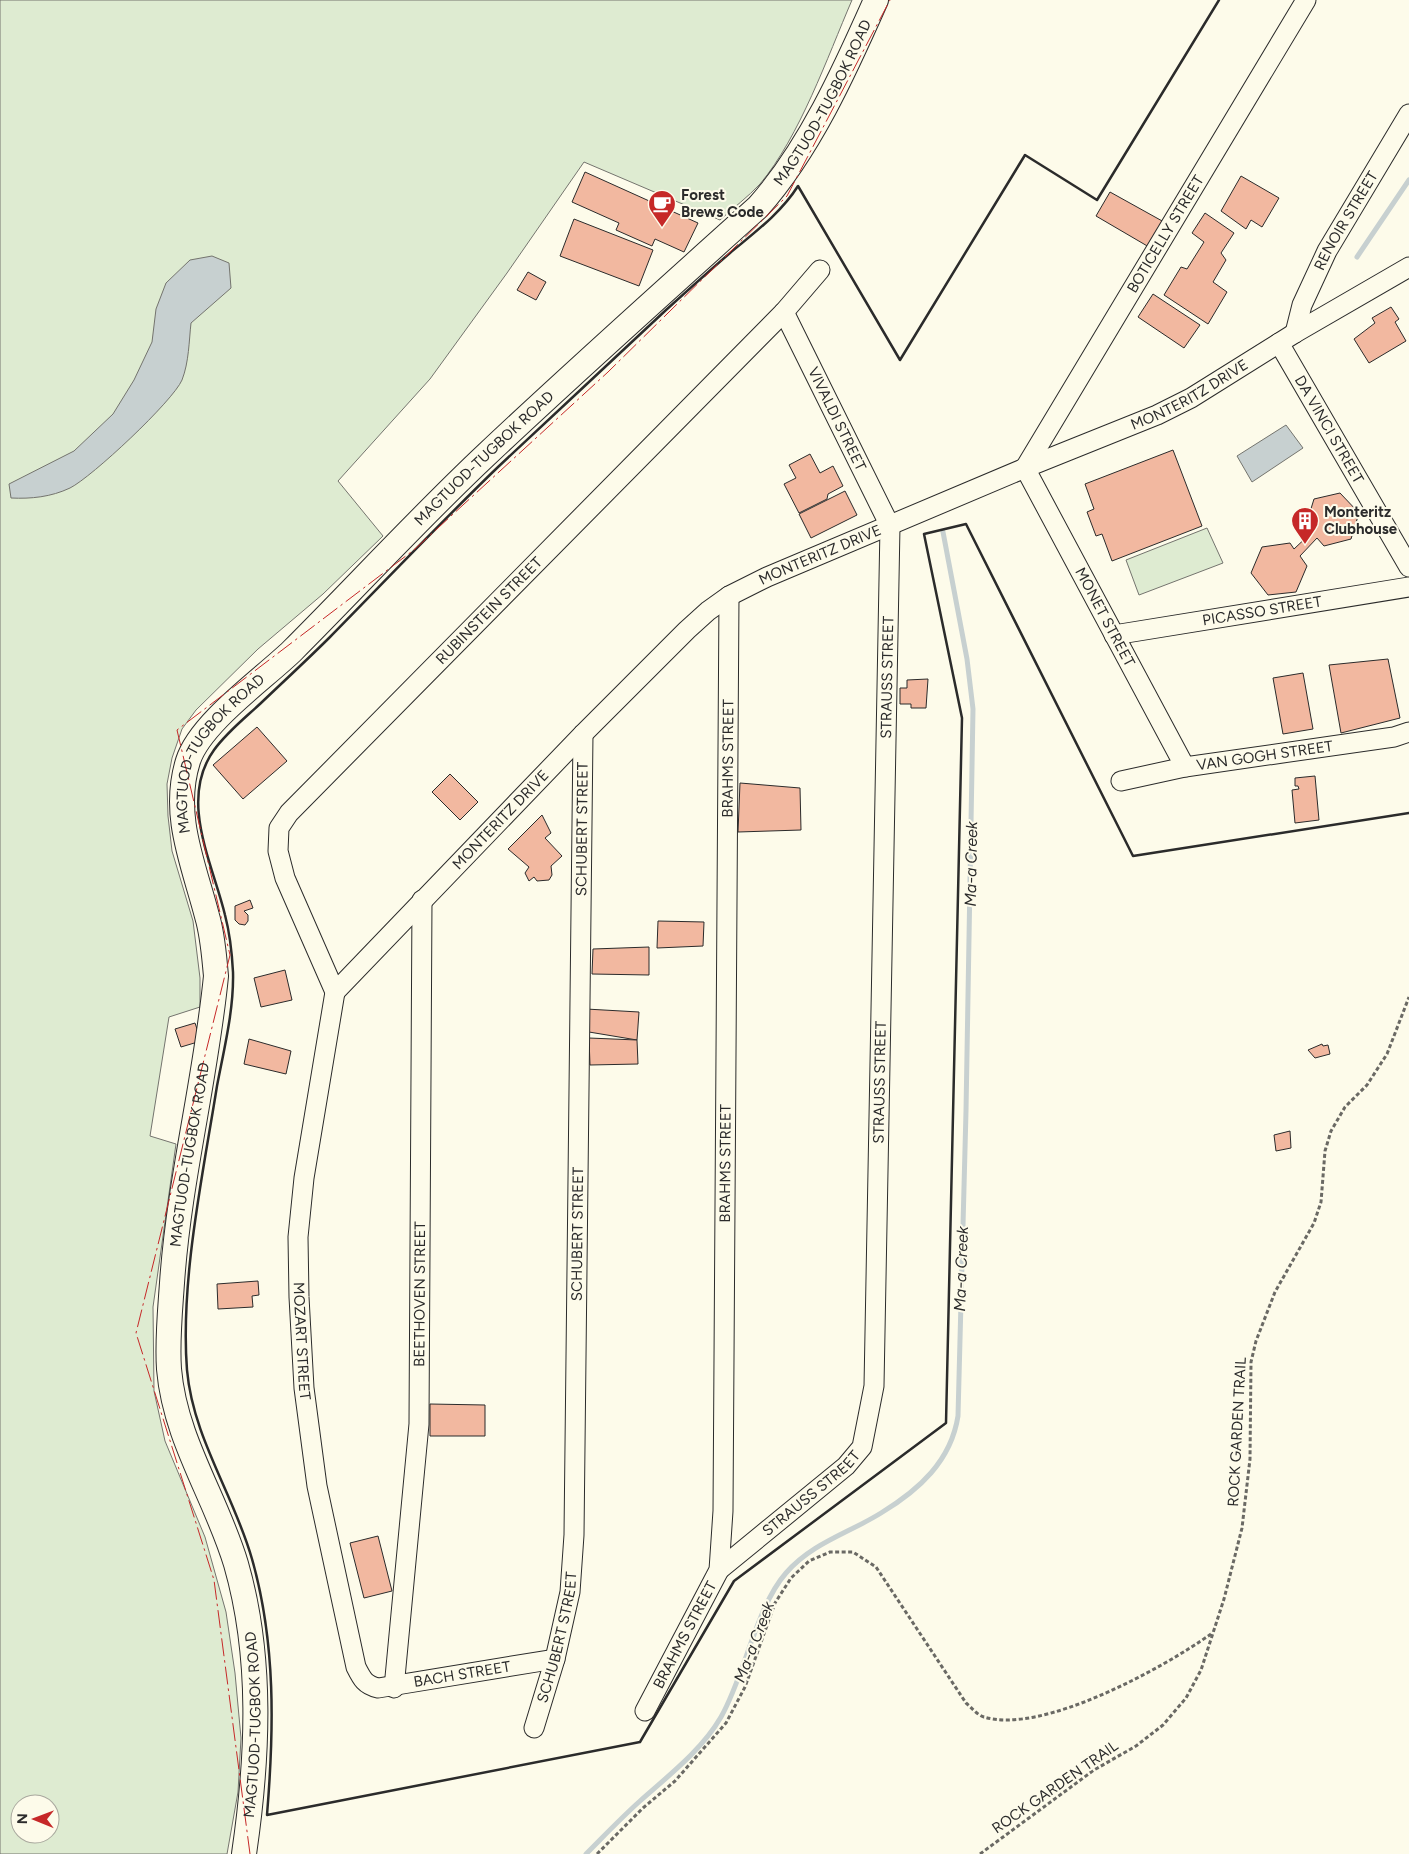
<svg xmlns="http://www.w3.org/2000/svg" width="1409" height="1854" font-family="Figtree,sans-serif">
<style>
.green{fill:#deebd1;stroke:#74746e;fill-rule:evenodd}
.water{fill:#c7d0d0;stroke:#74746e}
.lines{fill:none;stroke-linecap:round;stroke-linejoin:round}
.stream{stroke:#c7d0d0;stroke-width:5}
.building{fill:#f2b8a0;stroke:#2b2b2b}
.minor-casing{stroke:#2b2b2b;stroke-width:21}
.major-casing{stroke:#2b2b2b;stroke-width:26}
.path{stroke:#6a6964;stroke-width:3;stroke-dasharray:4 2.5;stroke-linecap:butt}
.minor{stroke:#fdfbea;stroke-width:19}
.major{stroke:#fdfbea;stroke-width:24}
.wall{stroke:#2b2b2b;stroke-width:2.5}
.power{stroke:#c62828;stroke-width:1;stroke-dasharray:18 4 2.5 4;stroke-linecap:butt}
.labels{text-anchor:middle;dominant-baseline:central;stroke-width:4;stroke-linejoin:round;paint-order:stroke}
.street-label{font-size:15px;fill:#2b2b2b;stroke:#fdfbea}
.poi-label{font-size:15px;font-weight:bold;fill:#2b2b2b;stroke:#fdfbea;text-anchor:start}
.water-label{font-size:16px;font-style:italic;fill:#2b2b2b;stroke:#fdfbea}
</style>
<rect width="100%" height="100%" fill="#fdfbea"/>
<!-- green -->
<g class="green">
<path d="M0 0H852C827 58 800 136 760 184 748 197 733 208 720 220L584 162 507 273 430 379 338 481 383 536 323 594 258 649 196 710 182 729 172 758 167 784 168 816 172 851 193 921 200 978V1007L169 1017 150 1136 176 1144 153 1307 154 1391 165 1441 205 1537 226 1612 235 1673 241 1738 238 1792 227 1854H0ZM20 1804H50V1834H20Z"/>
<path d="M1207 528 1223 563 1139 595 1126 560Z"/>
</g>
<!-- water -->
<g class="water">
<path d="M212 256 229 263 231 288 191 323C189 341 189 362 182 380 173 401 92 477 70 488 51 497 31 499 11 498L9 484 74 451 113 414 134 380 152 342 156 309 166 283 190 260Z"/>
<path d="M1286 425 1303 448 1252 482 1237 456Z"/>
</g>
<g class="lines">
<!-- stream -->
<g class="stream">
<path d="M1357 257 1409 180"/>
<path d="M586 1854C604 1836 621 1818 640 1801 668 1776 702 1750 721 1717 745 1675 756 1607 786 1573 812 1543 849 1533 881 1513 919 1490 951 1461 958 1416L966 1111 973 709 967 659 943 532"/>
</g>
</g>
<!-- building -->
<g class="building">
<path d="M585 172 698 223 684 252 655 239 652 246 616 230 619 223 572 202Z"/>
<path d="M1241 176 1279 198 1262 227 1251 220 1246 229 1221 211Z"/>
<path d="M1110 192 1164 222 1149 247 1096 216Z"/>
<path d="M1205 213 1234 233 1221 253 1226 260 1213 282 1227 292 1208 324 1164 295 1181 267 1187 269 1204 242 1192 233Z"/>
<path d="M574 219 653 250 639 286 560 256Z"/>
<path d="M528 272 546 282 536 300 517 290Z"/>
<path d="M1153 294 1200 325 1184 348 1138 317Z"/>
<path d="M1391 307 1399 319 1395 322 1406 341 1369 363 1354 339 1375 323 1372 318Z"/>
<path d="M1173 450 1202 526 1112 561 1102 534 1096 536 1087 512 1094 509 1085 484Z"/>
<path d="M810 454 820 473 833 466 843 486 828 494 827 499 799 513 784 484 796 478 789 465Z"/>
<path d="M845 491 857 515 811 538 799 514Z"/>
<path d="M1340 493 1359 513 1351 539 1324 546 1317 538 1300 556 1307 566 1296 592 1268 595 1251 573 1262 547 1290 543 1294 549 1312 532 1306 525 1314 499Z"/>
<path d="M1388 659 1400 718 1341 733 1329 665Z"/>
<path d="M1303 673 1313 729 1283 734 1273 678Z"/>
<path d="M928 679 926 708H911V704H900V688H907V680Z"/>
<path d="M257 727 287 761 243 799 213 765Z"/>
<path d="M450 774 478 802 460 820 432 792Z"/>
<path d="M1315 776 1319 820 1295 823 1292 790 1299 789 1298 786H1295V778Z"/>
<path d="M740 783 800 788 801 830 738 832Z"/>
<path d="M542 815 551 833 545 838 562 856 551 866 552 875 549 880 537 881 534 877 529 881 525 873 529 867 508 849Z"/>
<path d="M250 900 253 908 244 911 248 915V921L245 925 239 924 235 920V906Z"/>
<path d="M658 921 704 922 703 946 657 948Z"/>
<path d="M649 947V975L592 974 593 949Z"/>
<path d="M285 970 292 1000 261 1007 254 978Z"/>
<path d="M586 1009 639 1012 637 1040 589 1032Z"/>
<path d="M195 1023 201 1041 181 1047 175 1029Z"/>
<path d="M589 1038 637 1040 638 1064 590 1065Z"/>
<path d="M249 1039 291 1051 286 1074 244 1064Z"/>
<path d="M1322 1044 1323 1046 1328 1045 1330 1054 1315 1058 1308 1050Z"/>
<path d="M1290 1131 1291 1148 1276 1151 1274 1135Z"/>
<path d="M258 1281 259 1295 252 1296 253 1307 218 1309 217 1284Z"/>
<path d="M430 1404 485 1405V1436H430Z"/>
<path d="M378 1536 392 1591 364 1598 350 1543Z"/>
</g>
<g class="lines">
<defs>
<g id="minor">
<path id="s1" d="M1295 333 1302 305 1327 251 1409 114"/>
<path id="s2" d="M1279 343 1409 567"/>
<path id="s3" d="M1114 635 1409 587"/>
<path id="s4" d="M1185 767 1025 468 1306 0"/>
<path id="s5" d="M1121 781 1185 767 1394 737 1409 732"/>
<path id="s6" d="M335 992 583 734 687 630 708 611 729 596 767 577 1025 468 1157 415 1191 398 1295 333 1409 267"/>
<path id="s7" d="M335 992 285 878 278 851 279 828 289 813 784 312 820 270"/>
<path id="s8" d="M335 992 304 1178 298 1237 299 1297 304 1388 317 1486 356 1667C362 1679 365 1685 378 1688L555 1659"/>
<path id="s9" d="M719 1570 846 1466 862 1447 874 1386 890 526 784 312"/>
<path id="s10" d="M394 1688 419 1424 422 900"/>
<path id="s11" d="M645 1711 719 1570 723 1511 729 596"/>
<path id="s12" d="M534 1728 555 1659 570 1592 574 1535 583 734"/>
</g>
<g id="major">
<path id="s13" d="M244 1854C258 1758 263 1658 236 1564 216 1497 175 1440 169 1369 167 1341 170 1312 172 1283 179 1180 206 1079 216 976 214 956 213 936 207 916 194 865 171 815 188 761 200 723 263 679 292 651 357 586 419 518 486 455 575 371 667 289 758 207 809 150 845 70 876 0"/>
</g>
</defs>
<!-- minor casing -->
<use href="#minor" class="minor-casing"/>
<!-- major casing -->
<use href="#major" class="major-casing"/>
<!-- path -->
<g class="path">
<path d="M597 1854 643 1808 675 1781 726 1723 745 1687 775 1603 791 1578 809 1561 830 1552H853L876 1567 966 1703C971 1707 977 1715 984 1717 1042 1735 1163 1668 1211 1634"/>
<path d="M980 1854 1094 1770 1136 1746 1163 1725 1186 1698 1201 1670 1224 1599 1242 1528 1250 1459 1251 1362 1256 1341 1275 1292 1314 1223 1321 1202 1325 1151 1331 1131 1345 1107 1367 1085 1387 1054 1409 997"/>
</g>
<!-- minor -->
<use href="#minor" class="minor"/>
<!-- major -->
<use href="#major" class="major"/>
<!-- wall -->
<path class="wall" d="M1219 0 1097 200 1025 155 900 360 798 186C781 213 754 233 730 253 708 272 687 291 666 310 610 363 554 414 498 467 441 522 386 580 330 637 308 659 284 681 261 703 245 718 227 732 214 750 178 800 213 864 225 915 230 934 232 953 233 972 234 1010 224 1049 217 1086 203 1174 180 1281 187 1370 193 1438 234 1495 252 1559 276 1643 274 1730 267 1815L640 1742 734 1581 946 1423 962 718 924 534 966 524 1133 856 1409 813"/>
<!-- power -->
<path class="power" d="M250 1854 214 1580 136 1333 230 955 177 730 415 549 608 372 787 196 890 0"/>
</g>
<!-- icons -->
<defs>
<symbol id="cafe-pin" viewBox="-11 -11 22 30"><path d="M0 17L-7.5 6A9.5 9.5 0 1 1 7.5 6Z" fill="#c62828" stroke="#fdfbea"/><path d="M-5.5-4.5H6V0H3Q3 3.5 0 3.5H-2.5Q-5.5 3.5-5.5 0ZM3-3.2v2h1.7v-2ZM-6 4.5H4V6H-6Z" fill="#fff"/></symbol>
<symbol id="building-pin" viewBox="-11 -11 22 30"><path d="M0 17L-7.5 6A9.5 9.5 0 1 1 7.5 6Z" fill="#c62828" stroke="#fdfbea"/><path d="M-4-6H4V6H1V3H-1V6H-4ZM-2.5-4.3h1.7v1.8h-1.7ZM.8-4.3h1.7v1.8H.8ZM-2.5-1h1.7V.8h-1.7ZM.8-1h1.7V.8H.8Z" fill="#fff"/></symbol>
</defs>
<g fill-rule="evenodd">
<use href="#cafe-pin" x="646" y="188" width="32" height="43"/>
<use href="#building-pin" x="1289" y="505" width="32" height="43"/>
</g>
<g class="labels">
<!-- street labels -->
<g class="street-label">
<text stroke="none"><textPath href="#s13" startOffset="2035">MAGTUOD-TUGBOK ROAD</textPath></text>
<text stroke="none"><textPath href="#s1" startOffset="124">RENOIR STREET</textPath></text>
<text stroke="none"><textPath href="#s4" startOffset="612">BOTICELLY STREET</textPath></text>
<text stroke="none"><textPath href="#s6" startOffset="1062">MONTERITZ DRIVE</textPath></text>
<text transform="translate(837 419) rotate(64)">VIVALDI STREET</text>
<text stroke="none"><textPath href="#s2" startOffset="100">DA VINCI STREET</textPath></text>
<text stroke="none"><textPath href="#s13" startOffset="1540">MAGTUOD-TUGBOK ROAD</textPath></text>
<text stroke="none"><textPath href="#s6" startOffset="659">MONTERITZ DRIVE</textPath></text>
<text stroke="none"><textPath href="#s7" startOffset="478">RUBINSTEIN STREET</textPath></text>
<text stroke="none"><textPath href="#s3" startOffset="150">PICASSO STREET</textPath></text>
<text transform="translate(1105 617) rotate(62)">MONET STREET</text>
<text stroke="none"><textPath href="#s9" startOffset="960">STRAUSS STREET</textPath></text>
<text stroke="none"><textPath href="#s5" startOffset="146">VAN GOGH STREET</textPath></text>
<text stroke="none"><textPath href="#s13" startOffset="1135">MAGTUOD-TUGBOK ROAD</textPath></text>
<text stroke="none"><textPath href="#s11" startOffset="971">BRAHMS STREET</textPath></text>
<text stroke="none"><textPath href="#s6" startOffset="239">MONTERITZ DRIVE</textPath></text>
<text stroke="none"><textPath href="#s12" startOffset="904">SCHUBERT STREET</textPath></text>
<text stroke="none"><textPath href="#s9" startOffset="555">STRAUSS STREET</textPath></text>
<text stroke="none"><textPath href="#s13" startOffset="715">MAGTUOD-TUGBOK ROAD</textPath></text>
<text stroke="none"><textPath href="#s11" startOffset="566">BRAHMS STREET</textPath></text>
<text stroke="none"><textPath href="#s12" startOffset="499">SCHUBERT STREET</textPath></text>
<text stroke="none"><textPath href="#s10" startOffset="395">BEETHOVEN STREET</textPath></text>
<text stroke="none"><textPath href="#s8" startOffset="352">MOZART STREET</textPath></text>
<text transform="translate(1237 1432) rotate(-87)">ROCK GARDEN TRAIL</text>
<text stroke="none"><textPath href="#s9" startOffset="120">STRAUSS STREET</textPath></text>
<text stroke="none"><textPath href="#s11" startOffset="86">BRAHMS STREET</textPath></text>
<text stroke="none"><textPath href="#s12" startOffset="94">SCHUBERT STREET</textPath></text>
<text stroke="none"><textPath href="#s8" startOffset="800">BACH STREET</textPath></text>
<text stroke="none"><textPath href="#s13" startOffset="130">MAGTUOD-TUGBOK ROAD</textPath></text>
<text transform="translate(1055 1787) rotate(-35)">ROCK GARDEN TRAIL</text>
</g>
<!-- poi labels -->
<g class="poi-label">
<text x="681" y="195">Forest<tspan x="681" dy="17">Brews Code</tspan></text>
<text x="1324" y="512">Monteritz<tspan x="1324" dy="17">Clubhouse</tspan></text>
</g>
<!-- water labels -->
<g class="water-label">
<text transform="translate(971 864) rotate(-89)">Ma-a Creek</text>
<text transform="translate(961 1269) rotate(-88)">Ma-a Creek</text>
<text transform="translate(754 1642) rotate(-69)">Ma-a Creek</text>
</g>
</g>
<!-- north arrow -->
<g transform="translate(35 1819) rotate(271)"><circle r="24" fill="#fdfbea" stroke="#a9a89e"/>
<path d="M0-4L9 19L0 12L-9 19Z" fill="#c62828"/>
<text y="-8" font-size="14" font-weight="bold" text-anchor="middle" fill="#2b2b2b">N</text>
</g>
</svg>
